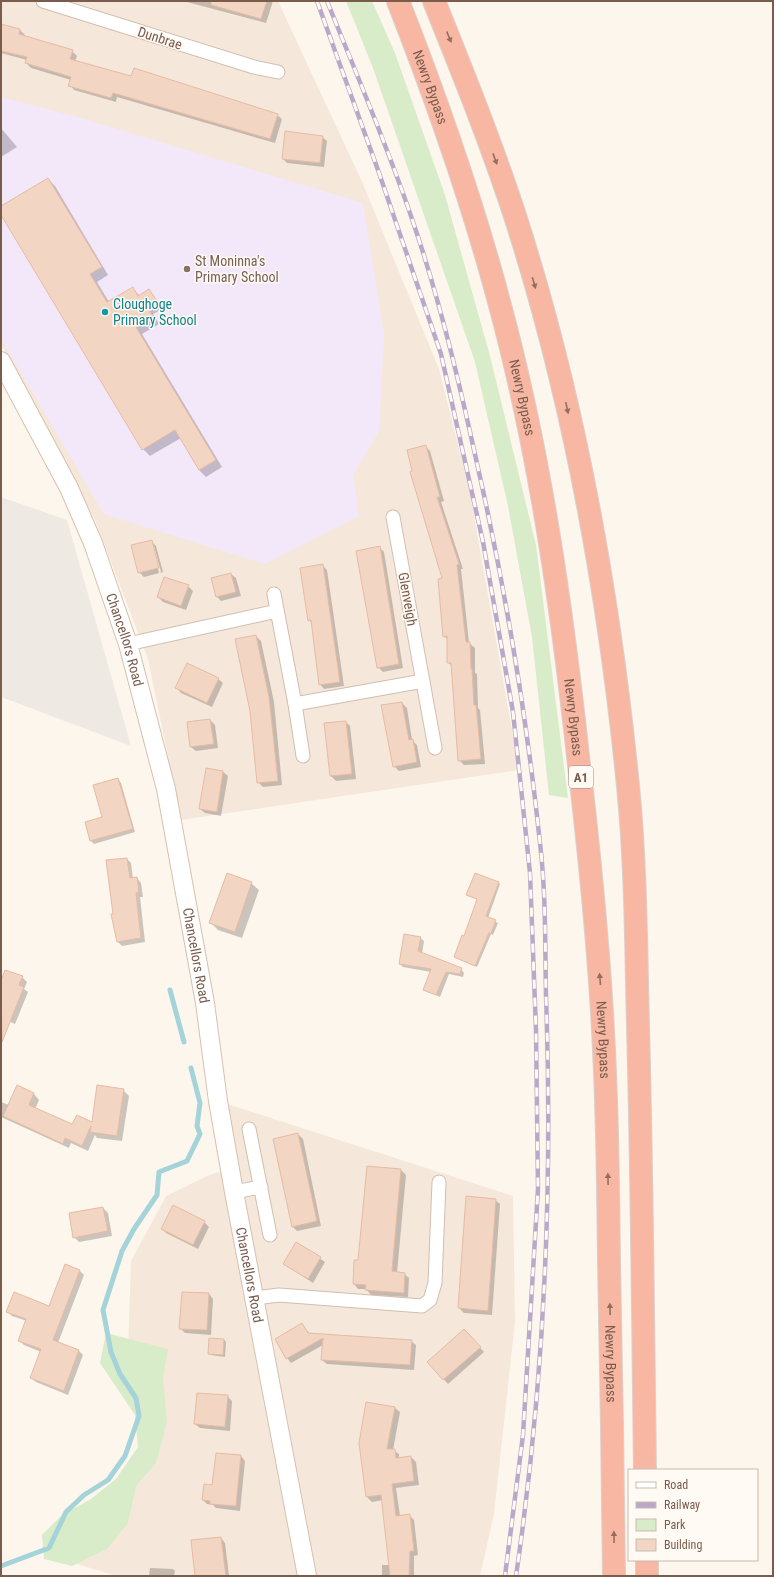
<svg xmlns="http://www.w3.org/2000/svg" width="774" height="1577" font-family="'Roboto Condensed',sans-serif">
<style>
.residential{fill:#f5e8da}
.industrial{fill:#efe9e4}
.education{fill:#f3e8fa}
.green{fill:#d8ecc9}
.shadow{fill:#0003;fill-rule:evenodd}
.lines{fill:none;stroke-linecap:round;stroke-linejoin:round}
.stream{stroke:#a5d3da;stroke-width:5}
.building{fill:#f3d5c3;stroke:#e6bba3}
.street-casing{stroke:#d1beb0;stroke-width:15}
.secondary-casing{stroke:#d6c0b0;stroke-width:20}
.highway-casing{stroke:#dad1cd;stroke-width:24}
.street{stroke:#fff;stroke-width:13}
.secondary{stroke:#fff;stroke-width:18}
.highway{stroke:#f7b7a3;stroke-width:22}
.rail-casing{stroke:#b9a8c9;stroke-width:4.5}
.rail{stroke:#fffaf3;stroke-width:3;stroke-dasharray:9;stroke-linecap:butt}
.oneway{fill:#936e5e}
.education-dot{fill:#8d6e63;stroke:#fffaf3;stroke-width:1.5}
.culture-dot{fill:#0f9aa8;stroke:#fffaf3;stroke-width:1.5}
.labels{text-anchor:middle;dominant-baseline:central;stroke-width:3;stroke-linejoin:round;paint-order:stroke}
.shield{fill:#fffaf3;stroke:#a28b7f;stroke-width:1}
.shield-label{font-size:13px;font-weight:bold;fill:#7a5c4d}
.street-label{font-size:14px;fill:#7a5c4d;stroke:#fffaf3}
.education-label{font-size:14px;fill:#785e54;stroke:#fffaf3;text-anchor:start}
.culture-label{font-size:14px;fill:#0d838f;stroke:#fffaf3;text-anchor:start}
</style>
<rect width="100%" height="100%" fill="#fdf6ec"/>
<!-- residential -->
<g class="residential">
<path d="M1 1H278L363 184 439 369 470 493 519 770 181 820 148 659 95 520 1 344Z"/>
<path d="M218 1101 513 1196 515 1321 494 1514 480 1576H117L60 1559 148 1441 128 1351 131 1261 166 1196 207 1176 230 1168Z"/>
</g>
<!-- industrial -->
<path class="industrial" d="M1 497 67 520 131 746 1 697Z"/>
<!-- education -->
<path class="education" d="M1 97 77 117 363 203 384 334 379 431 353 475 359 516 265 564 104 514 1 339Z"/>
<!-- green -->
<g class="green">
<path d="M346 1H372L395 53 445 195 490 356 536 545 568 798 549 795 532 637 508 506 475 362 373 68Z"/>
<path d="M106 1333 168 1349 163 1378 167 1423 156 1463 136 1486 128 1523 107 1549 72 1566 44 1559 42 1535 62 1515 91 1499 116 1479 138 1447 135 1415 100 1363Z"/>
</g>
<!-- shadow -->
<g class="shadow">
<path d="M183 1H273L266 23Z"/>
<path d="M1 25 20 30 25 35 24 37 72 51 77 56 75 61 277 115 282 119 275 143 117 97 116 102 74 90 70 85 71 80 31 68 26 63 27 60 1 53Z"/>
<path d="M1 128 17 147 1 157Z"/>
<path d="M322 137 327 141 324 167 287 163 283 159Z"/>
<path d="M48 179 55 186 108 275 97 282 109 302 133 289 140 296 149 290 163 309 153 314 159 324 142 334 222 467 206 477 199 470 181 438 150 456 143 449 1 213V207Z"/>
<path d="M425 446 430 451 444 501 441 502 463 569H461L469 643 475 648V673L477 674 478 708 480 710 485 764 464 765 459 760 453 667 448 662V640L444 636 443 579Z"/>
<path d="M152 542 156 546 163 572 144 577 139 572ZM152 546H154L161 572 159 573Z"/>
<path d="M379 547 384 552 403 668 383 672 378 667Z"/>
<path d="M322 565 327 570 344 686 324 689 320 684 312 623 309 620Z"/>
<path d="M231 574 236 578 241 596 221 601 217 597Z"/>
<path d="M188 586 193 591 186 610 163 602 158 597Z"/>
<path d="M256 636 261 641 274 702 282 785 263 787 258 782Z"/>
<path d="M218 679 223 683 212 707 181 693 177 688Z"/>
<path d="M402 703 407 708 412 740 417 745 421 767 399 771 394 766Z"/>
<path d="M210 720 215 725 218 748 196 751 191 747Z"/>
<path d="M346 722 350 726 356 779 336 781 331 776Z"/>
<path d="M207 769 223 772 228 776 221 816 205 813 200 809Z"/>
<path d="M118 779 121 783 135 832 94 844 91 841 86 823 104 818Z"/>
<path d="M127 859 131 863 133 879 137 878 141 883 143 897H140L145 942 122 946 118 942 114 914Z"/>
<path d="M498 882 500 884 488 918 498 923 493 935 491 934 477 967 455 957 465 937 478 900 467 895Z"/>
<path d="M251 883 259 890 242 938 218 930 211 923Z"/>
<path d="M420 938 424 941 422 954 461 969 464 973 463 977 449 974 440 997 424 989 431 972 403 967 400 964Z"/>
<path d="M6 971 22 977 27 982 24 989 28 992 15 1024 6 1020 3 1028H1V984Z"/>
<path d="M18 1087 34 1094 39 1100 35 1109 72 1126 93 1123 123 1090 129 1096 122 1141 97 1138 95 1135 88 1151 71 1143 69 1148 1 1117V1102L9 1105Z"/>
<path d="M298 1134 303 1139 321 1226 297 1231 293 1227Z"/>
<path d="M401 1170 406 1175 397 1273 404 1274 409 1278 408 1297 371 1295 366 1289H358L354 1284 359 1261Z"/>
<path d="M495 1200 500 1204 492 1315 464 1313 459 1308Z"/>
<path d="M103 1208 108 1213 112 1236 79 1242 74 1237Z"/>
<path d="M204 1222 209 1227 198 1249 166 1233 162 1229Z"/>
<path d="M297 1243 325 1262 313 1283 284 1264Z"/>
<path d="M80 1271 84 1275 58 1343 79 1351 83 1355 68 1395 36 1382 31 1378 41 1352 24 1345 19 1340 27 1321 12 1316 7 1311 49 1307Z"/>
<path d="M209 1294 213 1299 211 1335 185 1333 180 1328Z"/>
<path d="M302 1324 310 1334 411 1341 416 1345 414 1370 327 1364 322 1360 323 1345 291 1363 287 1358Z"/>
<path d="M468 1335 484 1352 448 1384 428 1362Z"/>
<path d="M224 1340 226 1342 225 1357 211 1355 209 1353Z"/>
<path d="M227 1396 232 1401 230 1431 200 1428 195 1424Z"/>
<path d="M367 1403 395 1408 400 1412 393 1450 399 1454V1458L411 1457 416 1462 419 1485 396 1488 400 1516 409 1515 414 1520 418 1555 414 1556V1576H382V1565H390L383 1500 372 1502 367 1497Z"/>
<path d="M241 1456 245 1461 240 1511 216 1508 213 1505 207 1504 203 1500Z"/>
<path d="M221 1538 225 1543 229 1576H196Z"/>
<path d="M150 1568 173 1569 175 1571 174 1576H149Z"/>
</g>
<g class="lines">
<!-- stream -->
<g class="stream">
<path d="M170 990 184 1042"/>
<path d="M1 1566 49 1548 66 1512 84 1495 108 1480 125 1456 139 1416 136 1398 120 1374 111 1352 103 1310 122 1251 134 1229 157 1195 159 1172 187 1161 200 1134 197 1126 200 1103 191 1068"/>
</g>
</g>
<!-- building -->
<g class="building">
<path d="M211 1H267L261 19 211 5Z"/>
<path d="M1 24 20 29 19 34 73 50 70 59 131 76 134 68 278 114 270 139 113 93 111 98 68 86 71 77 25 63 27 57 1 51Z"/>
<path d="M285 131 323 136 320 163 282 159Z"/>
<path d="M48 178 102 267 90 274 107 302 133 287 138 296 149 289 157 301 147 307 153 317 136 327 216 460 199 470 175 430 142 450 1 215V206Z"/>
<path d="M426 445 440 497H437L459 564 457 565 466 642H470L471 669H472L474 705H476L481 759 458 761 451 663H447V636L443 637 438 579 442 578 410 472 412 471 407 450Z"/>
<path d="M152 540 159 568 138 573 131 545Z"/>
<path d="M380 546 399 664 377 668 356 551Z"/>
<path d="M323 564 340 682 319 685 311 620 308 621 300 568Z"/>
<path d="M231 573 236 592 216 597 211 578Z"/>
<path d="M164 577 189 585 181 606 157 597Z"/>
<path d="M256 635 269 697 278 781 257 783 250 711 235 639Z"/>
<path d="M187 663 219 678 207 703 175 688Z"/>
<path d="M402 702 409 740 413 739 417 762 393 767 381 705Z"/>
<path d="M210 719 214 744 190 747 187 722Z"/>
<path d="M346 721 352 774 330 776 324 723Z"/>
<path d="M206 768 223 771 217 812 199 809Z"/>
<path d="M118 778 133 829 90 841 85 822 102 817 93 785Z"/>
<path d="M127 858 130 878 137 877 139 892 136 893 141 938 117 942 111 914H113L106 860Z"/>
<path d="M227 873 252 882 235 932 209 923Z"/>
<path d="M475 873 499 882 486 916 496 920 491 933H489L475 966 454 957 462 935 464 936 477 899 466 895Z"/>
<path d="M404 934 421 937 418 951 462 968 460 974 446 972 436 995 423 990 431 969 399 964Z"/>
<path d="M5 970 23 976 19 985 24 987 2 1042 1 981Z"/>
<path d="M17 1085 34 1093 29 1105 72 1124 77 1115 92 1122 97 1085 124 1089 117 1136 90 1132 91 1126 82 1146 65 1138 63 1144 3 1116Z"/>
<path d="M298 1133 317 1221 292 1227 273 1139Z"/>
<path d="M367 1166 401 1169 392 1271 405 1273 404 1293 365 1290 366 1285 353 1284 354 1260H358Z"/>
<path d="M466 1196 496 1199 488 1311 458 1308Z"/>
<path d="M173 1205 205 1221 193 1245 161 1229Z"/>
<path d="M103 1207 108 1231 73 1238 69 1213Z"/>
<path d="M296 1242 321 1257 308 1279 283 1264Z"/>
<path d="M65 1264 80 1270 53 1340 79 1350 64 1391 30 1378 41 1349 18 1341 26 1319 6 1312 14 1292 49 1306Z"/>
<path d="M182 1292 209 1293 207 1330 179 1329Z"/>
<path d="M302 1323 308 1333 412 1340 410 1365 321 1360 323 1338 286 1359 275 1339Z"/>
<path d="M464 1329 481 1347 443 1380 427 1362Z"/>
<path d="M209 1338 224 1339 223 1355 208 1354Z"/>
<path d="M197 1393 228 1395 225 1427 194 1424Z"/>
<path d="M366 1402 395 1407 387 1449H395L396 1458 411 1456 414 1481 392 1484 396 1516 410 1514 414 1551H410L409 1576H390L381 1495 366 1497 359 1443Z"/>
<path d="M216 1453 241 1455 236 1506 210 1504V1501L202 1500 204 1484 212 1485Z"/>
<path d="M221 1537 226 1576H195L191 1540Z"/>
</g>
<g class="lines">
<defs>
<g id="street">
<path d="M43 1 254 67 278 72"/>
<path d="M393 517 435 748"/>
<path d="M274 594 295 704 303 756"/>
<path d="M128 644 277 611"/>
<path d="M295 704 423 681"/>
<path d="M249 1129 270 1235"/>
<path d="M234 1192 261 1187"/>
<path d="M255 1298 279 1295 422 1306 430 1300 435 1283 439 1182"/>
</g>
<g id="secondary">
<path id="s1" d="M1 361 69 488 93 543 128 644 166 789 205 1003 218 1101 234 1192 307 1576"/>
</g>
<g id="highway">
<path id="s2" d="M398 1C436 98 471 197 498 298 540 451 562 608 579 765 588 842 596 920 601 997 607 1085 608 1174 609 1262 611 1367 613 1471 614 1576"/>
<path d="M434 1C463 73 492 145 516 219 575 403 609 594 628 786 636 866 636 947 638 1026 642 1174 643 1322 645 1470"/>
<path d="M647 1560V1576"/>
</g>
</defs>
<!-- street casing -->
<use href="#street" class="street-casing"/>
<!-- secondary casing -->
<use href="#secondary" class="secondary-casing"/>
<!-- highway casing -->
<use href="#highway" class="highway-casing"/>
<!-- street -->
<use href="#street" class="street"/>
<!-- secondary -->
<use href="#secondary" class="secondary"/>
<!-- highway -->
<use href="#highway" class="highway"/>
<defs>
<g id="rail">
<path d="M317 1 378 170 441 354 483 542 513 712 530 873 536 1030 538 1189 523 1435 505 1576"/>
<path d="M327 1C356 73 387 145 412 219 441 303 461 390 480 477 507 598 527 720 540 843 546 893 545 945 546 996 553 1190 544 1385 516 1576"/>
</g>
</defs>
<!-- rail casing -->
<use href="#rail" class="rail-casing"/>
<!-- rail -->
<use href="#rail" class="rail"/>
</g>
<!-- one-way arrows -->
<defs><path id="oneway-solid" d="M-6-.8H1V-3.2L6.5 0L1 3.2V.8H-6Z"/></defs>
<g class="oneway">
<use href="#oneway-solid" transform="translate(449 37) rotate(68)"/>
<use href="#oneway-solid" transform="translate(495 159) rotate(70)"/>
<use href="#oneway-solid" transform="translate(534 283) rotate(74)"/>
<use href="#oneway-solid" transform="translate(567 408) rotate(78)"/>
<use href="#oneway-solid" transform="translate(600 979) rotate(-95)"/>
<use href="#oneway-solid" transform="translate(608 1179) rotate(-91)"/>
<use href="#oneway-solid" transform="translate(610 1309) rotate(-91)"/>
<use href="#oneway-solid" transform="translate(614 1537) rotate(-91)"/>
</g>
<!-- markers -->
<circle class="education-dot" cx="187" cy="269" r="4"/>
<circle class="culture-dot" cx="105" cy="312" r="4"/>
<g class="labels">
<!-- shield labels -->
<rect class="shield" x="569" y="766" width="24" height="22" rx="3"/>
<g class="shield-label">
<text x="581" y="777">A1</text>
</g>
<!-- street labels -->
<g class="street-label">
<text transform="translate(160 38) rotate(18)">Dunbrae</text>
<text stroke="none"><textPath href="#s2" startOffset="92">Newry Bypass</textPath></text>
<text stroke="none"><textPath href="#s2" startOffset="416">Newry Bypass</textPath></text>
<text transform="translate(408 599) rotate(80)">Glenveigh</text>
<text stroke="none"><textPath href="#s1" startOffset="306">Chancellors Road</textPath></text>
<text stroke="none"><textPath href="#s2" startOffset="740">Newry Bypass</textPath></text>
<text stroke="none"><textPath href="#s1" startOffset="630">Chancellors Road</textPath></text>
<text stroke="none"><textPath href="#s2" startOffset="1064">Newry Bypass</textPath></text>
<text stroke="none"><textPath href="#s1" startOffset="954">Chancellors Road</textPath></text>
<text stroke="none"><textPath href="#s2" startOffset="1388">Newry Bypass</textPath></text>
</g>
<!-- education labels -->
<g class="education-label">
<text x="195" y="261">St Moninna's<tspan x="195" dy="16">Primary School</tspan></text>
</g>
<!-- culture labels -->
<g class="culture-label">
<text x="113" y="304">Cloughoge<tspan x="113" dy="16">Primary School</tspan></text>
</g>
</g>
<!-- border -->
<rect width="774" height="1577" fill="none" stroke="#7a5c4d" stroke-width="4"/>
<!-- legend -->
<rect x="628" y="1469" width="130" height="92" fill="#fffaf3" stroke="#cabbb1"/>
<rect x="636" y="1482" width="20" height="6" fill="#ffffff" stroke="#cabbb1"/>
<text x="664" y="1489" font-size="12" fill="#7a5c4d">Road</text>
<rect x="636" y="1502" width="20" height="6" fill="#b9a8c9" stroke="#cabbb1"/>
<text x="664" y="1509" font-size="12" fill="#7a5c4d">Railway</text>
<rect x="636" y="1519" width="20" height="12" fill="#d8ecc9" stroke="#cabbb1"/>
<text x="664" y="1529" font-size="12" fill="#7a5c4d">Park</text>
<rect x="636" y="1539" width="20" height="12" fill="#f3d5c3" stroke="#cabbb1"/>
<text x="664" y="1549" font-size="12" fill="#7a5c4d">Building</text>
</svg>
